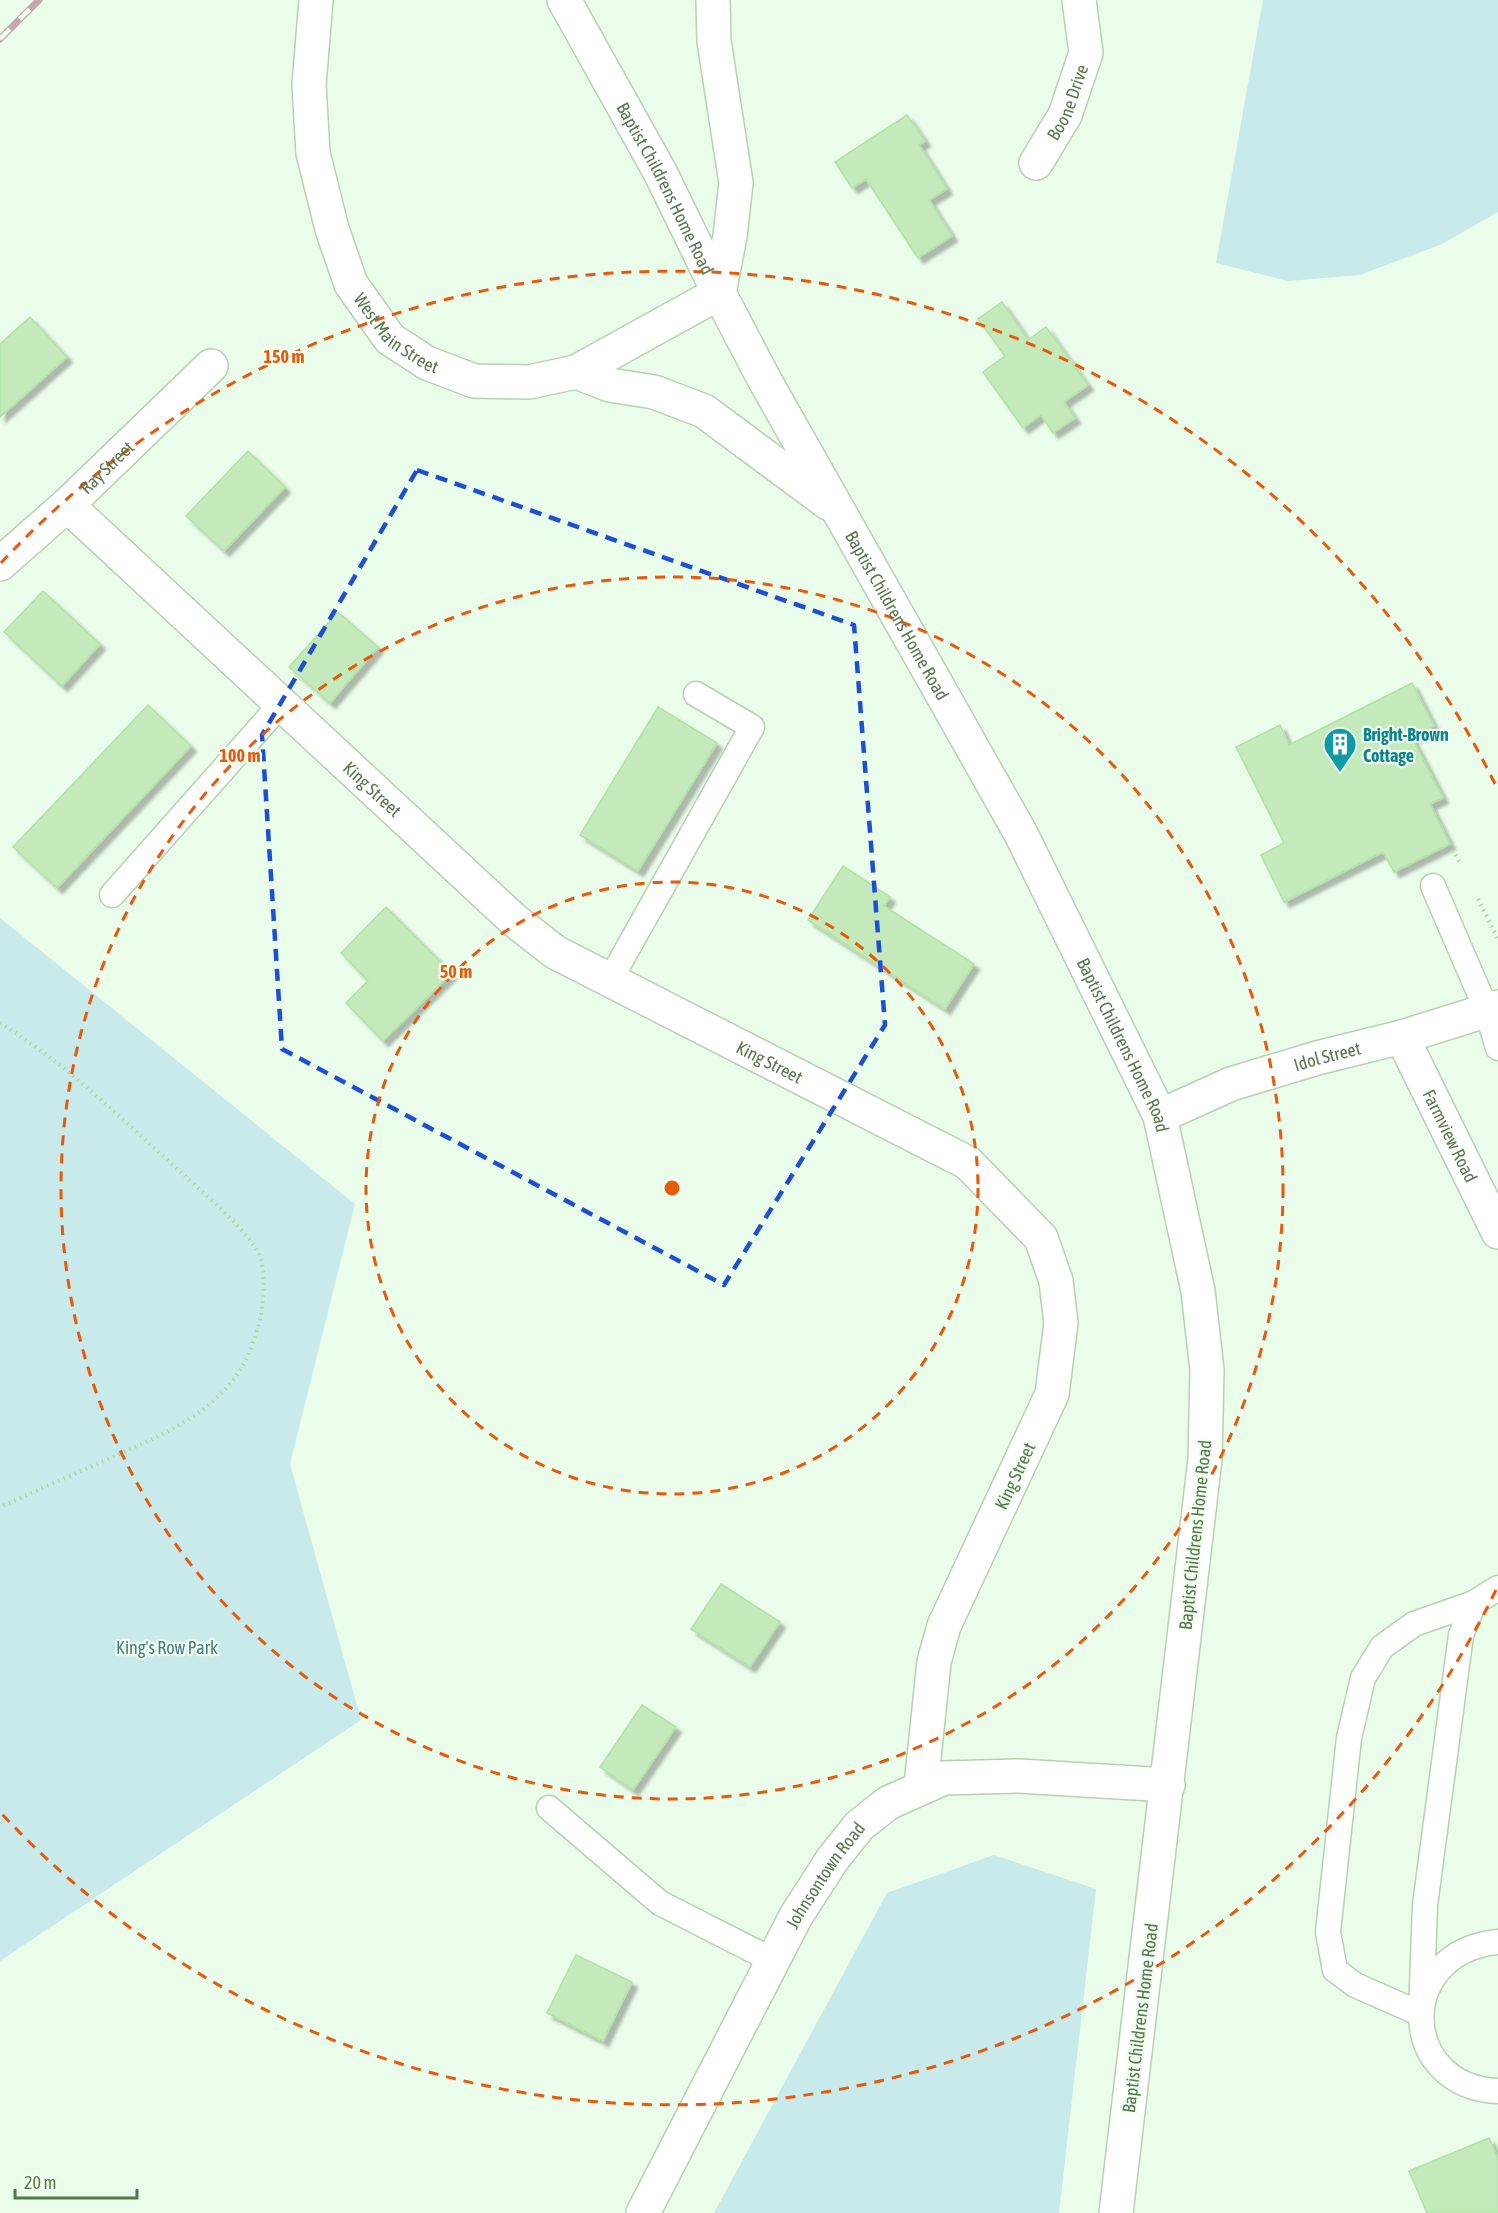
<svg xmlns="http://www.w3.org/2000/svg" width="1498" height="2213" font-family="'Asap Condensed',sans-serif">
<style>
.green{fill:#c8eaea}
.building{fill:#c4eabb;stroke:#b1e3a3;stroke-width:1.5;filter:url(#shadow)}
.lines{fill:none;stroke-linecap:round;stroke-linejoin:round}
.service-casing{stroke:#b7d1b2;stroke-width:27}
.minor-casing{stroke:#b7d1b2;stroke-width:36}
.tertiary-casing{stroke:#b7d1b2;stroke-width:36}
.path{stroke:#afd6a4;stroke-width:4;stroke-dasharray:1.5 4.5;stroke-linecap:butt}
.service{stroke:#fff;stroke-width:24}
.minor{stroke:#fff;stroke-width:33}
.tertiary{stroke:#fff;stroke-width:33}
.rail-casing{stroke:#c7a7a9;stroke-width:7}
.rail{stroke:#f0fff0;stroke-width:4.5;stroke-dasharray:14;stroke-linecap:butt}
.marked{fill:none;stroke:#1d4ed8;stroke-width:4.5;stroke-dasharray:12 8;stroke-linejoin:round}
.ring{fill:none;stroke:#e8590c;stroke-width:3;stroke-dasharray:10 8}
.labels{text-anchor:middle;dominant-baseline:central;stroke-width:4.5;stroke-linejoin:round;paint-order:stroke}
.street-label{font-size:18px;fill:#57774d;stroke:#f0fff0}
.culture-label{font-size:18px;font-weight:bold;fill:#0d838f;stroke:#f0fff0;text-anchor:start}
.park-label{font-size:18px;fill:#487b82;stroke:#f0fff0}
.centre{fill:#e8590c;stroke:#f0fff0;stroke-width:3}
.ring-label{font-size:18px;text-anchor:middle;font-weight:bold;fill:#e8590c;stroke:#f0fff0;stroke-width:4.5;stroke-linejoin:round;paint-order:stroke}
</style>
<defs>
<filter id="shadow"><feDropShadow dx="5.5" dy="5.5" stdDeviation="1.5" flood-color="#0004"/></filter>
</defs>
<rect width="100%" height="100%" fill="#eafcea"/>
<!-- green -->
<g class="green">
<path d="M1263 0H1498V212L1442 244 1360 275 1288 281 1216 263Z"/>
<path d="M0 918 355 1204 290 1464 361 1720 0 1961Z"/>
<path d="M994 1855 1096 1889 1059 2213H714L887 1893Z"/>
</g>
<!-- building -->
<g class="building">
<path d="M907 115 925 141 919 145 947 189 929 200 952 236 918 258 866 179 852 188 835 162Z"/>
<path d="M1002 302 1028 340 1046 327 1088 385 1064 402 1075 418 1053 433 1041 415 1023 428 983 372 1005 356 978 319Z"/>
<path d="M30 317 67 357 0 417V344Z"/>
<path d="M248 451 285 487 224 551 186 516Z"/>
<path d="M43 591 100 644 62 686 4 632Z"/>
<path d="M338 612 378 647 330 703 289 667Z"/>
<path d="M1412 683 1434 726 1412 738 1443 798 1430 804 1450 844 1394 872 1383 852 1284 902 1261 855 1284 843 1236 747 1280 725 1289 745Z"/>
<path d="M148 705 191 746 57 888 13 847Z"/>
<path d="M658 707 717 743 638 871 580 835Z"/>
<path d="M843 866 890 897 884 906 974 964 945 1009 808 920Z"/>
<path d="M386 907 452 973 383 1041 346 1003 368 981 341 953Z"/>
<path d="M721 1584 780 1622 750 1667 691 1629Z"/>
<path d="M642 1705 676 1727 633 1790 600 1767Z"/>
<path d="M576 1955 632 1982 603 2041 547 2013Z"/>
<path d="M1489 2138 1498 2159V2213H1427L1409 2171Z"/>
</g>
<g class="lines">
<defs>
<g id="service">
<path d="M1433 886 1487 1011 1498 1048"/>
<path d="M112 895 281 704"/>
<path d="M610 980 752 727 696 694"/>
<path d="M1474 1603 1414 1624 1382 1647 1363 1678 1349 1738 1328 1932 1335 1970 1355 1985 1421 2014 1425 1905 1461 1635 1474 1603 1498 1588"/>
<path d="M549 1808 660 1903 774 1961"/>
<path d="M1498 1942C1394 1952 1398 2087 1498 2091"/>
</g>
<g id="minor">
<path id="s1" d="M1036 163 1065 115 1086 53 1079 0"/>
<path id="s2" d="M67 505 514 920 555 952 968 1163 1041 1238 1056 1281 1061 1323 1052 1394 944 1626 934 1662 921 1786"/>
<path id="s3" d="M0 564 67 505 211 366"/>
<path id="s4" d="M1402 1037 1498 1232"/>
<path id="s5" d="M1160 1116 1231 1084 1317 1058 1402 1037 1498 1007"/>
</g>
<g id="tertiary">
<path id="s6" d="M316 0 309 85 313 153 332 229 351 284 390 339 427 363 474 381 529 382 576 372 719 293"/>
<path id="s7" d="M564 0 660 172 719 293 763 377 1021 834 1160 1116 1198 1291 1207 1370 1205 1459 1116 2213"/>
<path d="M713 0 714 41 736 183 730 236 719 293"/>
<path d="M576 372 610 385 654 392 704 411 828 503"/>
<path id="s8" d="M643 2213 796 1916 832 1860 859 1826 888 1803 944 1778 1019 1776 1168 1785"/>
</g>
</defs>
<!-- service casing -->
<use href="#service" class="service-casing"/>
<!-- minor casing -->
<use href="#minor" class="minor-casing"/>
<!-- tertiary casing -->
<use href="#tertiary" class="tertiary-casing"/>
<!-- path -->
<g class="path">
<path d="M1450 844 1460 863"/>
<path d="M1478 899 1498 939"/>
<path d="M0 1023C68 1065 126 1123 185 1176 204 1194 255 1236 261 1260 270 1298 256 1354 230 1384 198 1422 152 1439 108 1459 72 1475 36 1491 0 1507"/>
</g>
<!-- service -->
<use href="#service" class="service"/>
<!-- minor -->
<use href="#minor" class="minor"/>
<!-- tertiary -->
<use href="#tertiary" class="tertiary"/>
<defs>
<path id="rail" d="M0 39 39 0"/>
</defs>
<!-- rail casing -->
<use href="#rail" class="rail-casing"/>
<!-- rail -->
<use href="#rail" class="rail"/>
</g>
<!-- marked area -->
<path class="marked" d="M417 470 854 625 885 1025 724 1285 282 1049 262 735Z"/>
<!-- distance rings -->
<g class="ring">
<circle cx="672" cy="1188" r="306"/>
<circle cx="672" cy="1188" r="611"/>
<path d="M1496 1590A917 917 0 0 1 1 1813M1 563A917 917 0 0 1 1496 786"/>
</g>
<!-- icons -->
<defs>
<symbol id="building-pin" viewBox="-11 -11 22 30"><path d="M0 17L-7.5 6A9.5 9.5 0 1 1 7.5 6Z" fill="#0f9aa8" stroke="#f0fff0"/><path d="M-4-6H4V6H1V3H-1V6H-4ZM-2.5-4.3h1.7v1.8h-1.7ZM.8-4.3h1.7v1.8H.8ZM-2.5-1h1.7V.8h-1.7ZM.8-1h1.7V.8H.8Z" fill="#fff"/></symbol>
</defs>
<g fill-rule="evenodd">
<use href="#building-pin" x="1321" y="725" width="38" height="52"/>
</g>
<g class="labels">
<!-- street labels -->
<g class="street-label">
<text stroke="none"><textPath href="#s1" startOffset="69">Boone Drive</textPath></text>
<text stroke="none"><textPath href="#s7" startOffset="214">Baptist Childrens Home Road</textPath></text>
<text stroke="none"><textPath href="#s6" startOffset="358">West Main Street</textPath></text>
<text stroke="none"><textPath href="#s3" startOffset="144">Ray Street</textPath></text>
<text stroke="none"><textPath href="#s7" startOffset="700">Baptist Childrens Home Road</textPath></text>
<text stroke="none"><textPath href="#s2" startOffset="417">King Street</textPath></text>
<text stroke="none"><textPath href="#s7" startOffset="1186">Baptist Childrens Home Road</textPath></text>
<text stroke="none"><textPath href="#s5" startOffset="178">Idol Street</textPath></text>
<text stroke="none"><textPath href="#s2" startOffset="903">King Street</textPath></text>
<text stroke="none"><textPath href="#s4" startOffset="110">Farmview Road</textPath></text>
<text transform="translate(1015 1476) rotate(-65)">King Street</text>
<text transform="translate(1195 1535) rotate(-84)">Baptist Childrens Home Road</text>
<text stroke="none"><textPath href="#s8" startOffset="384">Johnsontown Road</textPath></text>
<text transform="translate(1140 2018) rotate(-83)">Baptist Childrens Home Road</text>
</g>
<!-- culture labels -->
<g class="culture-label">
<text x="1363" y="734">Bright-Brown<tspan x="1363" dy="21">Cottage</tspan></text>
</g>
<!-- park labels -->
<g class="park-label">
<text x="167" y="1647">King's Row Park</text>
</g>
</g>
<circle cx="672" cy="1188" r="9" class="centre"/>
<g class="ring-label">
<text x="284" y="363">150 m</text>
<text x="240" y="762">100 m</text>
<text x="456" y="978">50 m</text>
</g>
<!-- scale -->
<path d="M15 2189v9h122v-9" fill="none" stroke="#57774d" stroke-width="3"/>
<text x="24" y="2189" font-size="18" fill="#57774d" stroke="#f0fff0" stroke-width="4.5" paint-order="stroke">20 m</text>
</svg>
